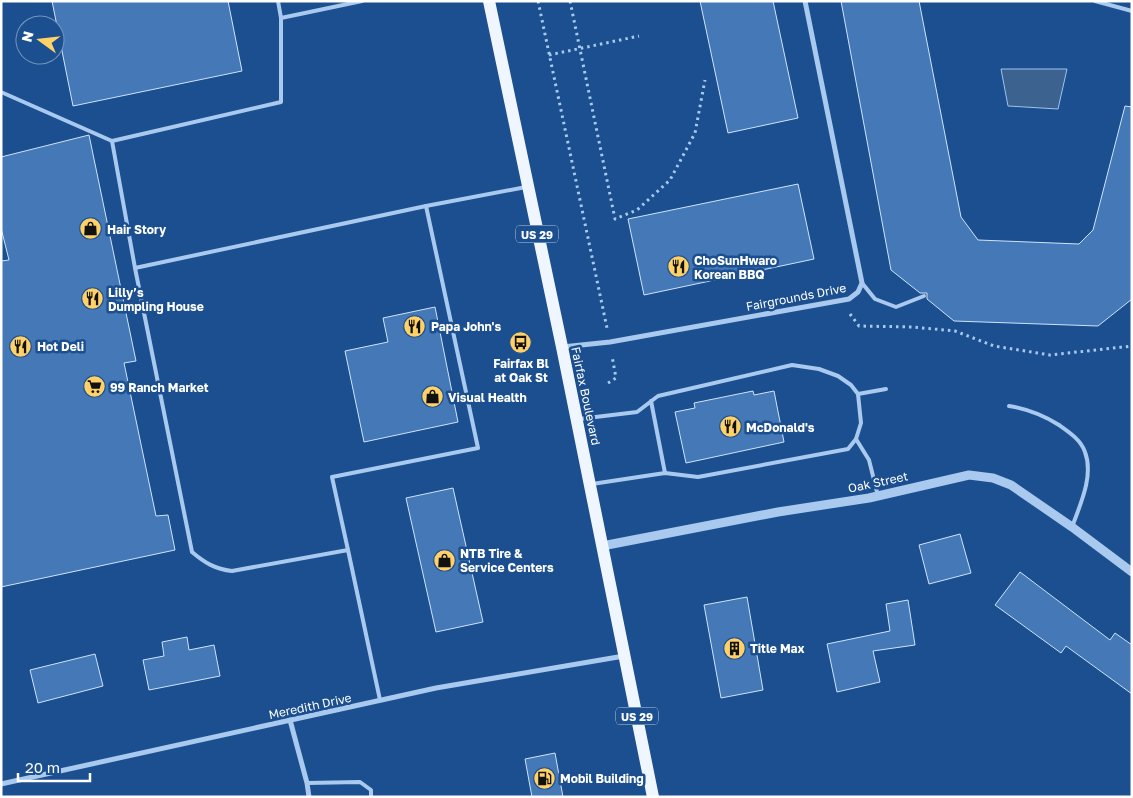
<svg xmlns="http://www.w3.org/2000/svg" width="1133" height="798" font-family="'Golos Text',sans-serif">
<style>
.water{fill:#3c6290;stroke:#9cc4f0}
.building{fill:#4478b7;stroke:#cfe3fa}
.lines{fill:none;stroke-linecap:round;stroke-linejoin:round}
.path{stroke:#a9c9ee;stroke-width:3;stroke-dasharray:2.5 4;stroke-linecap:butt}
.service{stroke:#a9c9ee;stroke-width:4}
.minor{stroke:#a9c9ee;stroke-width:5}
.tertiary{stroke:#a9c9ee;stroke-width:9}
.primary{stroke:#f0f6ff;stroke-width:12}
.labels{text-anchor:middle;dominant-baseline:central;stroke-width:5;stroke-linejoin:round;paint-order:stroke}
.shield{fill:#1b4f8f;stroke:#bbcadd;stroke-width:1}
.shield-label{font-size:11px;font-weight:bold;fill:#fff}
.poi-label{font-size:12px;font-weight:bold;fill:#fff;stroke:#1b4f8f;text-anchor:start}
.street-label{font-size:12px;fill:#fff;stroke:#1b4f8f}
</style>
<rect width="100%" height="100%" fill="#1b4f8f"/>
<!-- water -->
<path class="water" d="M1001 69H1067L1058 109 1008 106Z"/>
<!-- building -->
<g class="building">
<path d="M52 1H228L242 71 73 106Z"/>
<path d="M700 1H773L798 118 728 133Z"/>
<path d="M841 1H919L961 217 978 240 1079 244 1093 230 1125 106 1132 107V299L1098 326 954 321 927 299V293H920L891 270Z"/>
<path d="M89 135 136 361 124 363 156 516 168 515 175 550 1 587V261L9 260 1 228V157Z"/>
<path d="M798 184 814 259 644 295 628 219Z"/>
<path d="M435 307 458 422 364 442 345 351 388 342 383 318Z"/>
<path d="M753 391 754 395 774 391 784 442 686 463 675 412 695 408 694 403Z"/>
<path d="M453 488 483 622 436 632 406 498Z"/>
<path d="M960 534 971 573 929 584 919 545Z"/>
<path d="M1020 572 1110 640 1115 633 1132 645V694L1066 646 1061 653 995 605Z"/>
<path d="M747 597 763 690 721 698 704 605Z"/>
<path d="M908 600 915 645 873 651 880 682 837 692 827 644 890 631 886 604Z"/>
<path d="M187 637 189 650 214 645 220 676 149 690 143 660 164 656 162 642Z"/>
<path d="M95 654 103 686 38 703 30 670Z"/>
<path d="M555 753 563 797H532L525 759Z"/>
</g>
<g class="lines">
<!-- path -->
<g class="path">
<path d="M538 1 607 328"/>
<path d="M570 1 615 219 637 210 670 180 695 133 705 80"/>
<path d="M549 55 639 36"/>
<path d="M850 314 859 326 912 327 955 331 994 346 1050 355 1132 346"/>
<path d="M608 383 616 378 612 356"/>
</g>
<!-- service -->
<g class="service">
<path d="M278 1 281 18 362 1"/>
<path d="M1095 1 1132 11"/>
<path d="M1 92 112 141"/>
<path d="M135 268 112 141 281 102V18"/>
<path d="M862 283 875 299 896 307 924 296"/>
<path d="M858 394 886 389"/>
<path d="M651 401 665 473"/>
<path d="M1009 406C1028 409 1043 415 1059 425 1069 432 1081 440 1085 452 1094 476 1080 505 1072 527"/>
<path d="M579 419 637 412 658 396 792 365 819 369 838 376 851 385 858 394 861 423 856 439 848 449 698 477 665 473 592 484"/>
<path d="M856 439 869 460 878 496"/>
<path d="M348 550 332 477 478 448 426 206"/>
<path d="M380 700 348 550 232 571C215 569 205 563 192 552L135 268 426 206 526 187"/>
<path d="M307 783 360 782 371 790V797"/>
</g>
<!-- minor -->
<g class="minor">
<path d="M562 347 610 342 849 299 858 292 862 283 805 1"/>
<path d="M290 720 307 783 309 797"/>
<path d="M1 784 436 688 624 656"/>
</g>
<!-- tertiary -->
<path class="tertiary" d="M602 546 778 512 869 498 969 475 993 478 1011 485 1072 527 1132 572"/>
<!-- primary -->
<path class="primary" d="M489 1 562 347 653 797"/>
</g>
<!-- icons -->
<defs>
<symbol id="shop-disc" viewBox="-11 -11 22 22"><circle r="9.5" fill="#ffd166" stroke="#1b4f8f"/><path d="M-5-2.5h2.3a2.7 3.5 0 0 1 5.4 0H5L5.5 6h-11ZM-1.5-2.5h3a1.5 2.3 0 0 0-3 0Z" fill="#111"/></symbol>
<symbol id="restaurant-disc" viewBox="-11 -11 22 22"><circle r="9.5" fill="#ffd166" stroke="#1b4f8f"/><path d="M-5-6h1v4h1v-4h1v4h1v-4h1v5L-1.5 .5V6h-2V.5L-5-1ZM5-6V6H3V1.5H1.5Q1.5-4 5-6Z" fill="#111"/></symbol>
<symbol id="bus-disc" viewBox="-11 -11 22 22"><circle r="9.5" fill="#ffd166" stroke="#1b4f8f"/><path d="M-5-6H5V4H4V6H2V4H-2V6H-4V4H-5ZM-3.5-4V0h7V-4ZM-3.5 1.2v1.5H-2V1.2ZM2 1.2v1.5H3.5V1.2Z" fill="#111"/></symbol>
<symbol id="supermarket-disc" viewBox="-11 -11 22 22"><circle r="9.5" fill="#ffd166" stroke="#1b4f8f"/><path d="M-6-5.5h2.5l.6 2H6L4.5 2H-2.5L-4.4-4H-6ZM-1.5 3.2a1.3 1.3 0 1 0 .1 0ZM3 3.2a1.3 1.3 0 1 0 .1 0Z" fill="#111"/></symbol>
<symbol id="building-disc" viewBox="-11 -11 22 22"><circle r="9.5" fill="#ffd166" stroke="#1b4f8f"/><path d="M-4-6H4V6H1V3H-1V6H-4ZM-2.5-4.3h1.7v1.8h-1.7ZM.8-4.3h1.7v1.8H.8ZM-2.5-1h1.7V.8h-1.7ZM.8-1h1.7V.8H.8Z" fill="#111"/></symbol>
<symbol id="fuel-disc" viewBox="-11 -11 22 22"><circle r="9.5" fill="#ffd166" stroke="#1b4f8f"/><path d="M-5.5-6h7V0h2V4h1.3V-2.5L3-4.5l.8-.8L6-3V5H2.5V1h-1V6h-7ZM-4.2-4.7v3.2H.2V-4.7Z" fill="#111"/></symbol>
</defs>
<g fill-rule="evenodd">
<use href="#shop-disc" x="78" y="216" width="25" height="25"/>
<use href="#restaurant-disc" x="666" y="254" width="25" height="25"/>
<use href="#restaurant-disc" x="80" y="286" width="25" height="25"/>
<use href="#restaurant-disc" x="402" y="314" width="25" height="25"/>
<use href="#bus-disc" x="508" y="330" width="25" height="25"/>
<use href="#restaurant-disc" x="8" y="334" width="25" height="25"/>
<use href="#supermarket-disc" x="82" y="374" width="25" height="25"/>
<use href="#shop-disc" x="420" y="384" width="25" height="25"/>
<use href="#restaurant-disc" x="718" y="414" width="25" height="25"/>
<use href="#shop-disc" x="432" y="548" width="25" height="25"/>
<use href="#building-disc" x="722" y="636" width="25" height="25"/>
<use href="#fuel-disc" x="532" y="766" width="25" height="25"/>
</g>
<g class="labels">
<!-- shield labels -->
<g class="shield">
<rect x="516" y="225.5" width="42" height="17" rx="4"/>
<rect x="616" y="707.5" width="42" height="17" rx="4"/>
</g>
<g class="shield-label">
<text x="537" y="234">US 29</text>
<text x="637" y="716">US 29</text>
</g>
<!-- poi labels -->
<g class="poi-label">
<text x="107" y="229">Hair Story</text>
<text x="694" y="260">ChoSunHwaro<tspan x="694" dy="14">Korean BBQ</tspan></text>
<text x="108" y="292">Lilly’s<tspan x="108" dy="14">Dumpling House</tspan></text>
<text x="431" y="326">Papa John's</text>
<text x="37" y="346">Hot Deli</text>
<text x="521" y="363" text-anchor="middle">Fairfax Bl<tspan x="521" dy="14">at Oak St</tspan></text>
<text x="110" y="387">99 Ranch Market</text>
<text x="448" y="397">Visual Health</text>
<text x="746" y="427">McDonald's</text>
<text x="460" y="553">NTB Tire &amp;<tspan x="460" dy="14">Service Centers</tspan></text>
<text x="750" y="648">Title Max</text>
<text x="560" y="778">Mobil Building</text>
</g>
<!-- street labels -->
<g class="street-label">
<text transform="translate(796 297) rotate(-11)">Fairgrounds Drive</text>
<text transform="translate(586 396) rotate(78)">Fairfax Boulevard</text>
<text transform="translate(878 482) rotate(-12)">Oak Street</text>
<text transform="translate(310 706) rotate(-12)">Meredith Drive</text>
</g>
</g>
<!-- border -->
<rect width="1133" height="798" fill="none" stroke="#ffffff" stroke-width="5"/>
<!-- north arrow -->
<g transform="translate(40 40) rotate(285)"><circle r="24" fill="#1b4f8f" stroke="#7695bc"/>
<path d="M0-4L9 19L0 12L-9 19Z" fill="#ffd166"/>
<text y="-8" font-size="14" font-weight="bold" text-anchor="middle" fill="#ffffff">N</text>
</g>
<!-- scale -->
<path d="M18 773v8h72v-8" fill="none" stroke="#ffffff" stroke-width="2.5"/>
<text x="25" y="773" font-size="15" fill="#ffffff" stroke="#1b4f8f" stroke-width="4" paint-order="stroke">20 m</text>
</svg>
